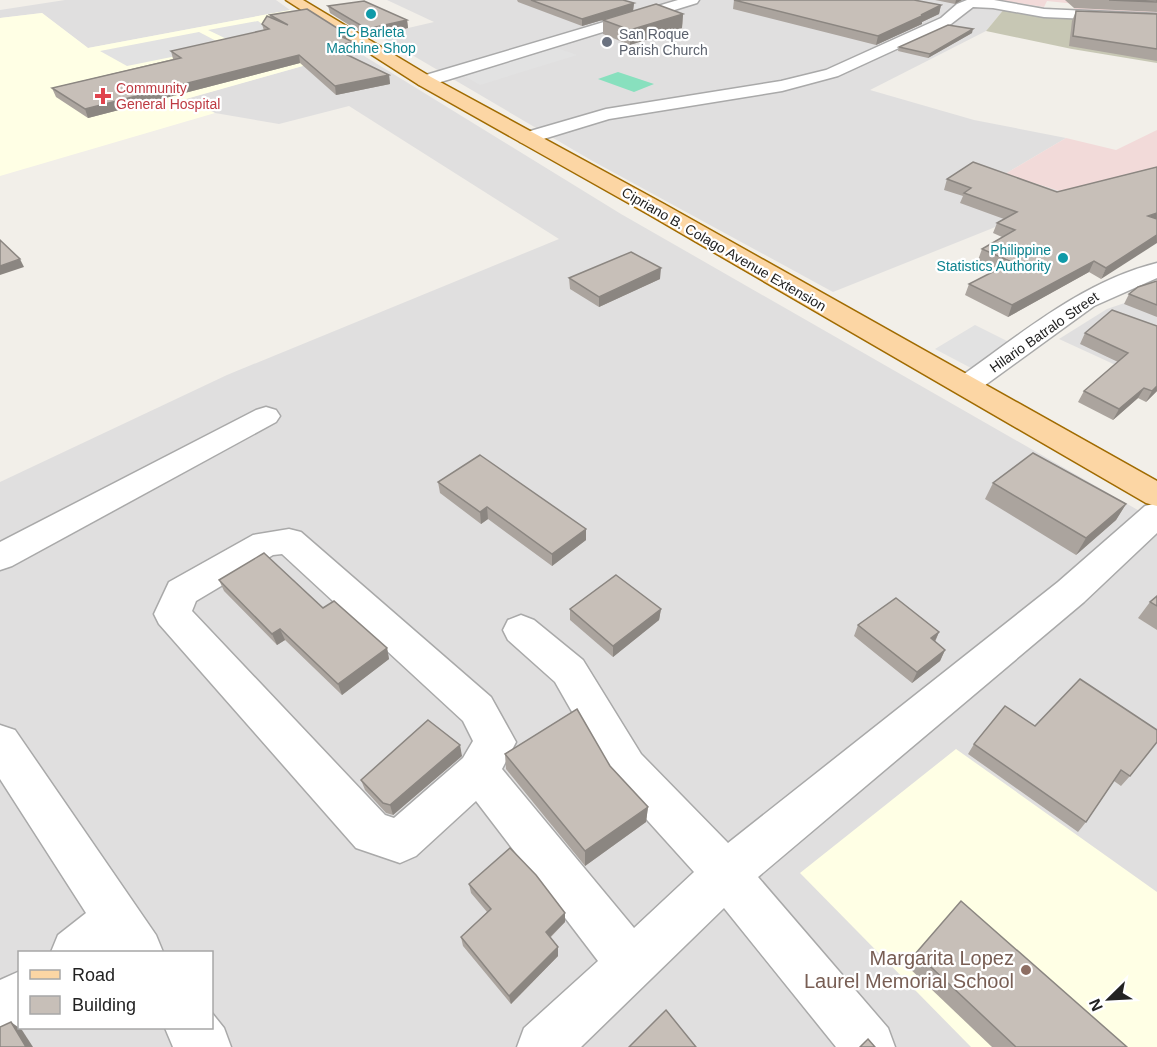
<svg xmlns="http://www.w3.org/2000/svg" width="1157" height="1047" font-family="Arial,sans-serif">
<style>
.residential{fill:#e0dfdf;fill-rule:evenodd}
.commercial{fill:#f2dad9}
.education{fill:#ffffe5}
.construction{fill:#c7c7b4}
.pitch{fill:#88e0be}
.parking{fill:#e2e2e2}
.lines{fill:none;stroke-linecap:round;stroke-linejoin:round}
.minor-casing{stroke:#a9a9a9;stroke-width:3}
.major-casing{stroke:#a06b00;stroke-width:3}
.minor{fill:#fff;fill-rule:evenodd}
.major{fill:#fcd6a4;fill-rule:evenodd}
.wall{fill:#aba49e}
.shaded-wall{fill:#8b8681}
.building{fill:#c7bfb8;stroke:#8b8681;stroke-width:1.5}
.culture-dot{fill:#0f9aa8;stroke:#fff;stroke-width:2}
.worship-dot{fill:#6b7280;stroke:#fff;stroke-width:2}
.health-dot{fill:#e0444e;stroke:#fff;stroke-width:2}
.education-dot{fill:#8d6e63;stroke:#fff;stroke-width:2}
.labels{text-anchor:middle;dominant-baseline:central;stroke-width:4.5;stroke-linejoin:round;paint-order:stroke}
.far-culture-label{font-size:14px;fill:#0d838f;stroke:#fff}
.far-worship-label{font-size:14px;fill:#5b616d;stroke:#fff;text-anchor:start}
.far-health-label{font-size:14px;fill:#be3a42;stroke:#fff;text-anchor:start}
.far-street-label{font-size:14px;fill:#222;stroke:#fff}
.near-education-label{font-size:20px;fill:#785e54;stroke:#fff;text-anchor:end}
</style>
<rect width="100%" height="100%" fill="#f2efe9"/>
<!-- residential -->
<g class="residential">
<path d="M65 0H276L290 10 88 48 42 13 0 18V10Z"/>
<path d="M387 0H998L1073 11 1088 21 1005 8 986 31 870 90 974 120 1066 138 1005 174 1060 191 993 228 833 292 589 159 378 35 434 22Z"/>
<path d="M356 51 621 214 1157 521V1047H0V482L227 375 559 239 349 106 279 124 215 113 185 99ZM20 952H212V1028H20Z"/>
<path d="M1157 292V384L1059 339 1107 309Z"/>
</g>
<!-- commercial -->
<g class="commercial">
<path d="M998 0H1152L1157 3V17L1073 11 1076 4 1047 1 1044 7Z"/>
<path d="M1157 130V221L1005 174 1066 138 1116 150Z"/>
</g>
<!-- education -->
<g class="education">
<path d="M290 10 356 51 186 99 215 113 0 176V18L42 13 88 48Z"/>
<path d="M956 749 1157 892V1047H971L800 873Z"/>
</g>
<!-- construction -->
<path class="construction" d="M1005 8 1088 21 1157 36V63L1072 49 986 31Z"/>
<!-- pitch -->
<path class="pitch" d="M618 72 654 84 634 92 598 79Z"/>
<!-- parking -->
<g class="parking">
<path d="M258 21 274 33 233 42 208 30Z"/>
<path d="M199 32 226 46 127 66 100 51Z"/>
<path d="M557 48 577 55 480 85 463 75Z"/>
<path d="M975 325 1011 343 971 368 935 349Z"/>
</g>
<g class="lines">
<defs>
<g id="minor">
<path d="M678 0H699L697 3 431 85H419L417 81 419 77Z"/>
<path d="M967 0H994L1044 9 1157 14V22L1044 17 993 8 973 7 951 24 838 76 782 91 609 119 527 144 520 142 518 138 520 134 606 109 781 81 826 70 941 18 957 4Z"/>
<path d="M1157 263V278L1094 306 977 391 967 393 957 391 953 385 957 379C1020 335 1081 282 1157 263Z"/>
<path d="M266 407 276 410 280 416 276 422 12 566 0 570V542L256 410Z"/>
<path d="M1157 503V533L1084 602 758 877 888 1028 895 1047H836L724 908 581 1047H517L524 1028 598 961 476 801 416 856 400 863 356 848 159 624 154 614 169 582 253 535 289 529 301 532 491 697 516 742 502 769 634 928 694 872 611 780 555 682 508 640 503 630 508 620 521 615 534 620 583 660 641 754 728 843 1058 582 1145 506ZM282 554 463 721 473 741 463 758 394 818 385 815 192 611 196 601 273 555Z"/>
<path d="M0 725 15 730 156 935 163 952H51L58 935 86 913 0 779Z"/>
<path d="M20 971 21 1028 0 1038V980Z"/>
<path d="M212 1013 224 1028 231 1047H173L165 1028H212Z"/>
</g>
<path id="major" d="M286 0H303L431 77 664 204 1157 481V506L1146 503 648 214 419 85Z"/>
</defs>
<!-- minor casing -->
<use href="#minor" class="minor-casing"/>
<!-- major casing -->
<use href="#major" class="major-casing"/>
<!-- minor -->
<use href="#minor" class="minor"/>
<!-- major -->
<use href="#major" class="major"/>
</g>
<!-- wall -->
<g class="wall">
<path d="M517 0H623L634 3 633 11 582 26 518 2Z"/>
<path d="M734 0 941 5 939 14 922 22V24L876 45 733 9Z"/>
<path d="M935 0H962L955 4Z"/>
<path d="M1065 0H1157V12L1074 8Z"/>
<path d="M328 6 407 20 408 28 368 37 330 13Z"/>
<path d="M1076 11 1157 14V61L1069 46 1072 21Z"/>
<path d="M683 14 682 28 630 45 603 34V20Z"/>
<path d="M270 15 345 33 346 39 354 50 343 53 389 75 390 84 336 95 300 63 88 118 56 97 52 88 173 59 171 51 264 31 262 24 270 18Z"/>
<path d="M972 33 928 58 898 51 899 47Z"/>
<path d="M1157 167 1101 279 1089 272 1008 317 965 295 969 284 999 269 978 260 982 249 1002 237 993 233 997 223 1004 219 960 203 963 196 944 190 947 179 1057 192Z"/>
<path d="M569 278 660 279 599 307 570 289Z"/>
<path d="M1157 281V317L1124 304 1129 294Z"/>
<path d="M1157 326V391L1146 402 1138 398 1113 420 1078 402 1084 391 1118 362 1080 344 1085 333Z"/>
<path d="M438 482 586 529V540L552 566 488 519 481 524 440 493Z"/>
<path d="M993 483 1126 504 1116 520 1076 555 985 499Z"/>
<path d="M219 580 323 608 387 648 389 659 342 695 285 640 277 645 224 591Z"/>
<path d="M1157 596V630L1138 618 1150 602Z"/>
<path d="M570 609H661L659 620 613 657 570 620Z"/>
<path d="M858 625 939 632 935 642 945 650 940 661 912 683 854 636Z"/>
<path d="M1035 726 1157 730 1130 776 1121 786 1114 781 1086 822 1078 832 968 754 974 744Z"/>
<path d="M505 754 610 766 648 807 646 822 585 866 506 769Z"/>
<path d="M462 756 393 815 386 813 365 790 361 780Z"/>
<path d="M469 884 565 922 550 938 558 947V956L511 1004 463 946 461 937 487 912 471 893Z"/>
<path d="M916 953 1127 1047H992L907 966Z"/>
</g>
<!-- shaded-wall -->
<g class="shaded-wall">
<path d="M956 0H962L955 4Z"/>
<path d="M634 3 633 11 582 26V19Z"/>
<path d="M941 5 939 14 922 22V24L876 45 878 36Z"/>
<path d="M683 14 682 28 630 45V30Z"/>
<path d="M407 20 408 28 368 37 367 29Z"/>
<path d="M973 29 972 33 928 58 930 54Z"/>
<path d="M345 33 347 41 338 35Z"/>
<path d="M353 42 354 50 332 56 331 47Z"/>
<path d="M299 55 300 63 88 118 85 109Z"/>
<path d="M389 75 390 84 336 95 335 86Z"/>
<path d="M1157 213V223L1148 216Z"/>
<path d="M1157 235V243L1101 279 1106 268Z"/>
<path d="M20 259 24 267 0 275V266Z"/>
<path d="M1094 261 1089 272 1008 317 1012 305Z"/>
<path d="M661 268 660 279 599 307V297Z"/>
<path d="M1157 386V391L1146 402 1152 391Z"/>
<path d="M1144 388 1138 398 1113 420 1119 409Z"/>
<path d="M1126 504 1116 520 1076 555 1086 538Z"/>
<path d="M487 507 488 519 481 524 480 512Z"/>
<path d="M586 529V540L552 566V554Z"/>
<path d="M661 609 659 620 613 657V646Z"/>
<path d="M280 629 285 640 277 645 272 634Z"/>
<path d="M939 632 934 643 931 638Z"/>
<path d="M387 648 389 659 342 695 338 684Z"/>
<path d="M945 650 940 661 912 683 917 672Z"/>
<path d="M460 745 462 756 393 815 390 805Z"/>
<path d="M648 807 646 822 585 866V851Z"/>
<path d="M565 913V922L546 941V932Z"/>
<path d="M558 947V956L511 1004 509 996Z"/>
<path d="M11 1022 22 1030 33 1047H26Z"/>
</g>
<!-- building -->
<g class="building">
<path d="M531 0H623L634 3 582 19Z"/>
<path d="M734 0H914L941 5 921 15H924L878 36Z"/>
<path d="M1109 0H1157V2Z"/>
<path d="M364 1 407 20 367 29 328 6Z"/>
<path d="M656 4 683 14 630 30 603 20Z"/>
<path d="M307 9 345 33 338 35 353 42 331 47 389 75 335 86 299 55 85 109 52 88 181 58 171 51 269 29 262 24 267 16 288 25 270 15Z"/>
<path d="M1076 11 1157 14V49L1073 36Z"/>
<path d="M948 25 973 29 930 54 899 47Z"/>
<path d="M973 162 1057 192 1157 167V213L1148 216 1157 219V235L1106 268 1094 261 1012 305 969 284 1012 262 982 249 1015 230 997 223 1017 212 964 193 971 188 947 179Z"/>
<path d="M0 240 20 259 0 266Z"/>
<path d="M631 252 661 268 599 297 569 278Z"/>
<path d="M1157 281V305L1129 294 1138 287Z"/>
<path d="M1112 310 1157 326V386L1152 391 1144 388 1119 409 1084 391 1128 353 1085 333Z"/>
<path d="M1033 453 1126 504 1086 538 993 483Z"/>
<path d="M480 455 586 529 552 554 487 507 480 512 438 482Z"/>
<path d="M264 553 323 608 334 601 387 648 338 684 280 629 272 634 219 580Z"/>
<path d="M616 575 661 609 613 646 570 609Z"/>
<path d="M1157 596V606L1150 602Z"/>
<path d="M896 598 939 632 931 638 945 650 917 672 858 625Z"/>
<path d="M1080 679 1157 730V742L1130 776 1121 770 1086 822 974 744 1005 706 1035 726Z"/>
<path d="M577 709 610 766 648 807 585 851 505 754Z"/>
<path d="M428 720 460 745 390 805 383 803 361 780Z"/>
<path d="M510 848 536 875 565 913 546 932 558 947 509 996 461 937 491 909 469 884Z"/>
<path d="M961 901 1127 1047H1016L916 953Z"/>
<path d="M666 1010 696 1047H629Z"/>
<path d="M11 1022 26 1047H0V1027Z"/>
<path d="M868 1039 875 1047H860Z"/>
</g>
<!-- markers -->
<g class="culture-dot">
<circle cx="371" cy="14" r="6"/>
<circle cx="1063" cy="258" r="6"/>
</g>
<circle class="worship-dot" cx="607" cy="42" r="6"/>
<path class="health-dot" d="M100 87h6v6h6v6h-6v6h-6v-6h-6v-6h6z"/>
<circle class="education-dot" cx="1026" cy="970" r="6"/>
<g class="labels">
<!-- far-culture labels -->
<g class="far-culture-label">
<text x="371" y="32">FC Barleta<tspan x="371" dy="16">Machine Shop</tspan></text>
<text x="1051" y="250" text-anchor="end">Philippine<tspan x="1051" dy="16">Statistics Authority</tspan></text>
</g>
<!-- far-worship labels -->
<g class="far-worship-label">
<text x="619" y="34">San Roque<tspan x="619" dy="16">Parish Church</tspan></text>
</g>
<!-- far-health labels -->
<g class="far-health-label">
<text x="116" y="88">Community<tspan x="116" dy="16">General Hospital</tspan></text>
</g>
<!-- far-street labels -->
<g class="far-street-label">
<text transform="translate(724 249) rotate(30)">Cipriano B. Colago Avenue Extension</text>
<text transform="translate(1044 332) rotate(-35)">Hilario Batralo Street</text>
</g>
<!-- near-education labels -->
<g class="near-education-label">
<text x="1014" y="958">Margarita Lopez<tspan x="1014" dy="23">Laurel Memorial School</tspan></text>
</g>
</g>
<!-- legend -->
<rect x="18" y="951" width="195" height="78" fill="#ffffff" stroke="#a7a7a7" stroke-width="1.5"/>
<rect x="30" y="970" width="30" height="9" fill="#fcd6a4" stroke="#a7a7a7" stroke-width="1.5"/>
<text x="72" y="981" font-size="18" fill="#222222">Road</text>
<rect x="30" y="996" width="30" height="18" fill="#c7bfb8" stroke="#a7a7a7" stroke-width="1.5"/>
<text x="72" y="1011" font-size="18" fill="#222222">Building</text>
<!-- north arrow -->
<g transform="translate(1109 999) rotate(246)" stroke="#ffffff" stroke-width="4.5" paint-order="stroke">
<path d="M0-4.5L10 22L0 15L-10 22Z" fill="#222222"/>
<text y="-9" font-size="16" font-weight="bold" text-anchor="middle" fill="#222222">N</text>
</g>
</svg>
